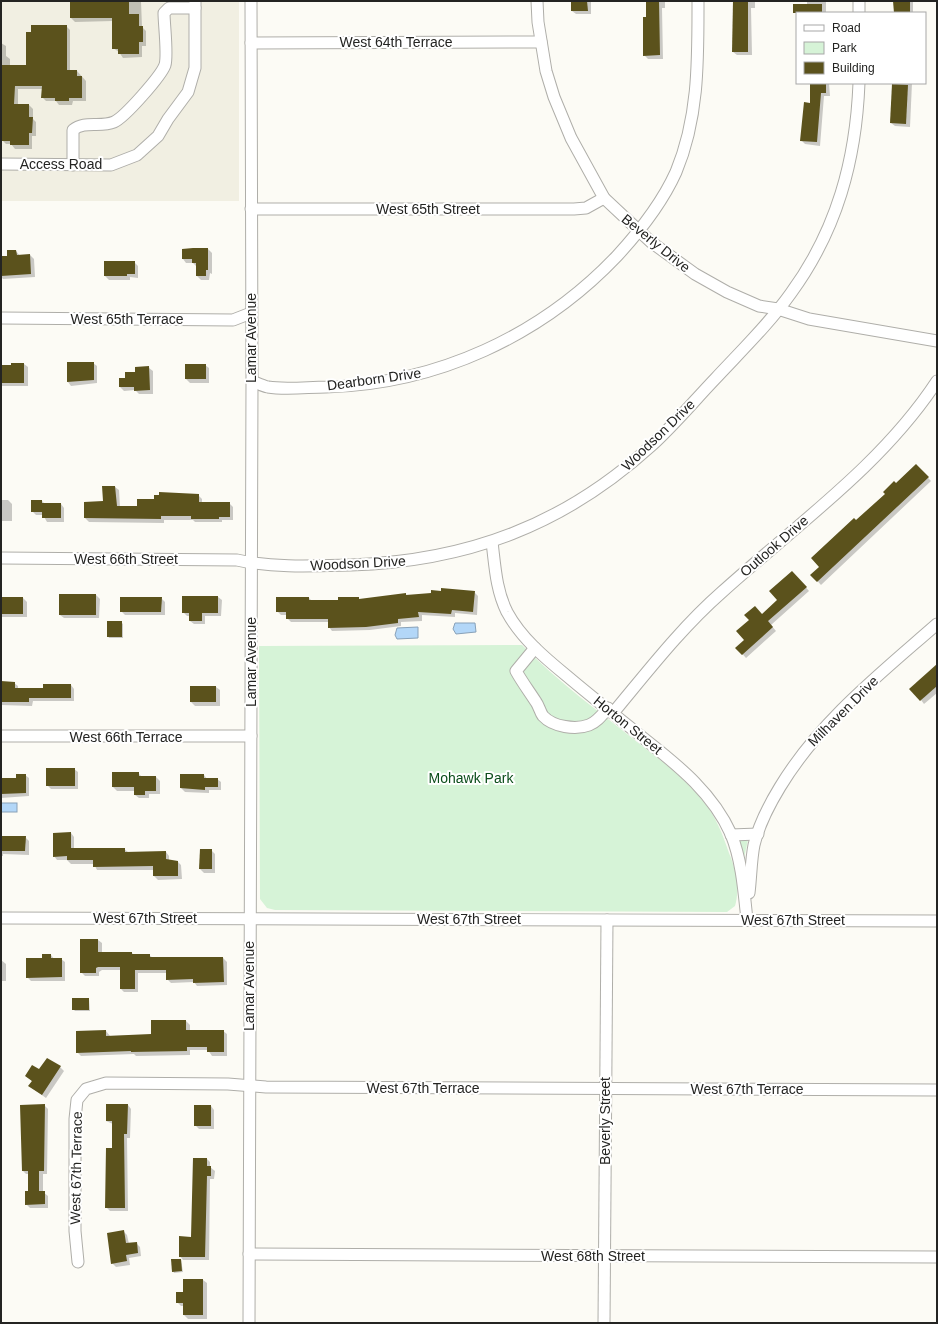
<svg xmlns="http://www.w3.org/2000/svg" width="938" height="1324" font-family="Arial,sans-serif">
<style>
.built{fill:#f1efe2}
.green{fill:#d6f3d7}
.water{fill:#b3d7f8;stroke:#88a1b8}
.shadow{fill:#0003}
.building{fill:#5b521c}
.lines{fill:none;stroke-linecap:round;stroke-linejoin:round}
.minor-casing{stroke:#afaea9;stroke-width:13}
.minor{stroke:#fff;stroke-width:11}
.labels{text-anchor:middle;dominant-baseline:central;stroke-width:4;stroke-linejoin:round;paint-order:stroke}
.street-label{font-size:14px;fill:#242422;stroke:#fff}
.park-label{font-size:14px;fill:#0b4d1a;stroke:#fff}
</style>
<rect width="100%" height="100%" fill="#fcfbf5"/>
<!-- built -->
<rect class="built" x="1" y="1" width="238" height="200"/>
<!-- green -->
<g class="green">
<path d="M522 645C558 682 601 713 641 745 666 764 690 783 709 809 718 822 724 838 729 853 736 869 740 890 735 906L727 912 275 910 267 908 260 899 259 646Z"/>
<path d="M739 839 748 840 744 858 738 841Z"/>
</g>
<!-- water -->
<g class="water">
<path d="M455 623H475L476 632 456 634 453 629Z"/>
<path d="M418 627V638L397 639 395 635 397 628Z"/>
<rect x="1" y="803" width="16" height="9"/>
</g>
<!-- shadow -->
<g class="shadow">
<path d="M71 1H141L142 27 146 31V46H142V57L123 58 119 52 113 48V21L75 22 71 18Z"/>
<path d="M572 1H591V14H576L572 11Z"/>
<path d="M647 1H665V8H662L663 59H648L644 55Z"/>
<path d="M734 1H755V8H751L752 55H737L733 52Z"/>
<rect x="807" y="1" width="19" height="12"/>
<rect x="894" y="1" width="19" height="12"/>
<path d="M66 26 70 30V71H77L86 81V101H73L72 105H59L56 101H46L42 97V89H18V105H29L33 109V119L36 122V136H32V149H15L11 144H6L2 140 1 43 6 46V56L10 59V66H27Z"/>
<path d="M811 83H829L830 96H824L820 146 805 144 801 140 811 104Z"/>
<path d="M895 83H912L910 127 895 126 891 123Z"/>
<path d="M208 249 212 253V274L210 273 209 280H201L197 276 196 266 193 263H186L183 259V250Z"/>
<path d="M16 251 20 256 30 255 34 259 35 277 3 279 1 277V257L8 256Z"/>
<path d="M134 262 138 266V278L130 277V280H109L105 276Z"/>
<path d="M68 363H93L97 366V383L71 386 68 382Z"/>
<path d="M24 364 28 367V386H1V366Z"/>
<path d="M186 365H205L209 368V383H190L186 379Z"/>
<path d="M149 368 153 371V394H139L135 390 124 391 120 387V379H126Z"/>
<path d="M916 465 931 481 821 585 812 575 821 567 856 522Z"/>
<path d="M115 487 119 490 120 507H138L198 495 202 499V503H229L233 507V520H222V522H195L193 520H164V523L89 522 85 518 104 502Z"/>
<path d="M1 500H8L12 504V521H1Z"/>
<path d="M32 501H42L45 504H61L64 508V522H47L43 515H36L32 511Z"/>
<path d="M796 576 809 591 771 625 776 631 746 658 737 648 746 640 779 600Z"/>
<path d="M474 592 478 596 477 615 455 613V617L422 615V621L401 622V626L370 630 332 631 329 627V622H291L287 618V615H281L277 611 309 598 312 601H339L358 598 361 600 406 594 407 596Z"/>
<path d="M96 595 100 599 99 618H64L60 615Z"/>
<path d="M218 597 222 600 221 616H205V624H194L190 621V616H187L183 612Z"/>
<path d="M1 598H23L27 602V617H1Z"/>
<path d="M161 598 165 602V615H125L121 611Z"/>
<path d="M121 622 123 624V638H109L108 636Z"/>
<path d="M937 668V693L924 704 921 700Z"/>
<path d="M1 682 14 683 18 686V690H44L71 685 74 689V701H33L32 706 1 705Z"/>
<path d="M216 687 220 690V706H195L191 702Z"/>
<path d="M74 769 78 772V789H51L47 785Z"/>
<path d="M138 773 142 777H156L160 781V794H149V798H139L135 795V791H117L113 787Z"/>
<path d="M25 775 29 778V796L1 798V779H17Z"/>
<path d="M204 775 207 779H217L221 782V790H209V793L185 792 181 788Z"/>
<path d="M71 833 74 837V849H124L128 852H166L169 856V860L178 862 181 865 182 879 158 880 154 876V870H97L94 864H71L67 860H57L54 856Z"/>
<path d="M1 837H25L29 841V855L3 854V856H1Z"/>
<path d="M211 850 215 854V873H204L200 869Z"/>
<path d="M98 940 102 943V953H132L134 955H149L153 958H223L227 962V985L197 986 194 982 171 983 167 979V973H138V992H124L121 989V970H102L99 972V976H85L81 972Z"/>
<path d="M51 955 54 959H61L65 962V981H31L27 977 43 959Z"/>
<path d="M1 960 6 964V981H1Z"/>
<path d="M89 999 90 1011H75L73 1009Z"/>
<path d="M152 1021H186L190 1025V1031H223L227 1034V1056H212L208 1050H190V1055L136 1056 134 1054 81 1056 77 1052 106 1031 110 1036 152 1035Z"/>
<path d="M60 1067 64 1071 46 1098 29 1086 32 1081 26 1076 40 1071Z"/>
<path d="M44 1105 48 1109 47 1174H43V1192L48 1196V1208H30L26 1204 29 1192V1174H26L22 1170Z"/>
<path d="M128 1105 131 1109 130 1138H127L128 1211H110L106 1207 113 1149V1124L106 1121Z"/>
<path d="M211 1106 214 1110V1129H199L195 1125Z"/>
<path d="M207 1159 210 1162V1167L215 1171 214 1179H210L209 1260H183L180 1256 192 1238Z"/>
<path d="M123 1231 127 1235 129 1244 136 1243 140 1247 141 1256 129 1258 130 1265 116 1267 112 1263Z"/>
<path d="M181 1260 183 1272 174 1273 173 1271Z"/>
<path d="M184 1280H203L207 1283V1319H188L184 1315V1306H181L177 1302 184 1292Z"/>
</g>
<!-- building -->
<g class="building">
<path d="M70 1H129V14H139V26H143V42H139V54H118V49H112V18H70Z"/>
<path d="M571 1H587L588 11H571Z"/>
<path d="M646 1H659L660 55 643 56V17H646Z"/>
<path d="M733 1H748V52H732Z"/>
<path d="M893 1H910V13H894Z"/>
<rect x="793" y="4" width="29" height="9"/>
<path d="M31 25H67V70H77V76H82V98H69V101H55V98H41L42 86H15L14 104H29V117H33L32 133H29V145H10V141H1V65H26V32H31Z"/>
<path d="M810 83H826V93H821L817 142 800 141 804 102 810 103Z"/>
<path d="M892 84 908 85 906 124 890 123Z"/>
<path d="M193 248H208V270H206V276H196V263H192V259H182V249Z"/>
<path d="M7 250H16L17 255 30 254 31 274 1 276V256H7Z"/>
<path d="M104 261H135V274H127V276H104Z"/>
<path d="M67 362H94V380L67 382Z"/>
<path d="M11 363H24V383H1V365H11Z"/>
<rect x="185" y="364" width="21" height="15"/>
<path d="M149 366 150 390 134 391V387H119V378H125V372H135V367Z"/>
<path d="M916 464 929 477 817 582 810 575 819 567 811 558 854 518 856 520 885 494 883 492 894 481 896 483Z"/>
<path d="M102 486H115L117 506H137V499H154V495H159V492L199 494V502H230V517H219V519H191V516H161V519L84 518V502L103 501Z"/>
<path d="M31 500H42V503H61V518H42V512H31Z"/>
<path d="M792 571 807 587 768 621 773 627 742 655 735 648 744 640 736 631 749 620 744 615 755 606 762 614 777 600 769 591Z"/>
<path d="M441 588 475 591 473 612 452 610 451 614 418 612 419 617 398 619V623L366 627 328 628V619H286V612H276V597H309V600H338V597H359V599L406 593V595L431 593V590L441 591Z"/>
<rect x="59" y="594" width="37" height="21"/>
<path d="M182 596H218V613H202V621H189V613H182Z"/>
<rect x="1" y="597" width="22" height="17"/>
<path d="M120 597H162L161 612H120Z"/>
<rect x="107" y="621" width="15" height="16"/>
<path d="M937 664V686L920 701 909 689Z"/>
<path d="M1 681 15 682V688H43V684H71V698H29V702H1Z"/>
<rect x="190" y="686" width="26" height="16"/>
<rect x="46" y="768" width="29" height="18"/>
<path d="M112 772H139V776H156V791H145V795H134V787H112Z"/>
<path d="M16 774H26V793L1 794V778H16Z"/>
<path d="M180 774H204V778H218V787H205V790L180 788Z"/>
<path d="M71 832V848H125V852L166 851V859L178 861V876H153V866L93 867V860H67V856L53 857V833Z"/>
<path d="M1 836H26L25 851H1Z"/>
<path d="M200 849H212V869H199Z"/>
<path d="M80 939H98V952H132V954H150V957H223L224 982 193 983V979L166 980V970H135V989H120V967H98L96 968V973H80Z"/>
<path d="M42 954H51V958H62V977L26 978V958H42Z"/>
<rect x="72" y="998" width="17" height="12"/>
<path d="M151 1020H186V1030H224V1052H207V1047H187V1051L131 1052V1051L76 1053V1031L106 1030V1036L151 1034Z"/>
<path d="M47 1058 61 1066 42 1095 28 1086 32 1081 25 1076 32 1065 39 1069Z"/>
<path d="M45 1104 44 1171H39V1191H45V1204L25 1205V1191H28V1171H22L20 1105Z"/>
<path d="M106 1104H128L127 1134H124L125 1208H105L106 1148H112V1121H106Z"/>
<rect x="194" y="1105" width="17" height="21"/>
<path d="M193 1158H207V1166H211V1176H207L205 1257H179V1236L191 1237Z"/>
<path d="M124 1230 126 1243 137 1242 138 1253 126 1255 127 1261 111 1264 107 1233Z"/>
<path d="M171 1259H181L182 1271 172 1272Z"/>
<path d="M183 1279H203V1315H183V1303H176V1292H183Z"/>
</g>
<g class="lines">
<defs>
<g id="minor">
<path d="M537 1 538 22 546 71 554 97 571 138 604 198 651 242 695 274 727 292 759 306 778 309 809 319 937 341"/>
<path d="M859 1V13"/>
<path d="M251 43 541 42"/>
<path d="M1 164 111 165 137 155 158 136 168 119 188 92 195 68V1"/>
<path d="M73 165V130C85 120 100 128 114 122 125 117 161 76 165 65 168 55 164 24 164 13L169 8H195"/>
<path d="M251 209H574L586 208 604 198"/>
<path d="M1 318 233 320 251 313"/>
<path d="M252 381C257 383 263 386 268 387 285 390 309 387 326 387 437 384 541 336 617 256 640 231 662 203 676 172 699 117 698 60 698 1"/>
<path d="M492 542C495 566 496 590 507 612 521 638 545 658 567 676 593 698 620 719 647 741 680 767 713 794 731 834 742 861 744 892 747 920"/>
<path d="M1 558 237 560C274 568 313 566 351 565 468 561 564 525 651 446 674 425 694 401 715 379 741 351 769 324 791 293 837 230 856 160 859 83"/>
<path d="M535 648 516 671C522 682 529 691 536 702 539 706 540 712 543 716 553 727 576 730 589 725 597 722 602 715 608 708"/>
<path d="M613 713C648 671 681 628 722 592 796 525 882 465 937 381"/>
<path d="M1 736H251"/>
<path d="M731 835 758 834"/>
<path d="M749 893C751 877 751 860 754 845 759 824 769 805 780 787 820 721 880 674 937 624"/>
<path d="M1 918 937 921"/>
<path d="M249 1254 937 1257"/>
<path d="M78 1262 75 1231V1119L77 1100 86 1089 106 1083 228 1084 266 1087 937 1090"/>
<path d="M249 1323 252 381 251 1"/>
<path d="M604 1323 607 920"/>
</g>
</defs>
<!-- minor casing -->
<use href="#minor" class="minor-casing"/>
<!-- minor -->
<use href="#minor" class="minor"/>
</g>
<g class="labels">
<!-- street labels -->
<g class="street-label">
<text x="396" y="42">West 64th Terrace</text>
<text x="61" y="164">Access Road</text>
<text x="428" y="209">West 65th Street</text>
<text transform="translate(656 243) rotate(39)">Beverly Drive</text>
<text x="127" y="319">West 65th Terrace</text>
<text transform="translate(251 338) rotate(-90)">Lamar Avenue</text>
<text transform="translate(374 379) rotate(-8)">Dearborn Drive</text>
<text transform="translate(658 435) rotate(-44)">Woodson Drive</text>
<text transform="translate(774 546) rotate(-41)">Outlook Drive</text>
<text x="126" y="559">West 66th Street</text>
<text transform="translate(358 563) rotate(-3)">Woodson Drive</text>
<text transform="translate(251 662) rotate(-90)">Lamar Avenue</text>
<text transform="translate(843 711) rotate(-45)">Milhaven Drive</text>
<text transform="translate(628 725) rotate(39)">Horton Street</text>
<text x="126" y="737">West 66th Terrace</text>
<text x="145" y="918">West 67th Street</text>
<text x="469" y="919">West 67th Street</text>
<text x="793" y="920">West 67th Street</text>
<text transform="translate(249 986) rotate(-90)">Lamar Avenue</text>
<text x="423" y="1088">West 67th Terrace</text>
<text x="747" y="1089">West 67th Terrace</text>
<text transform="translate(605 1121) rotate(-90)">Beverly Street</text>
<text transform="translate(76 1168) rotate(-89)">West 67th Terrace</text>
<text x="593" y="1256">West 68th Street</text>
</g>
<!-- park labels -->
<g class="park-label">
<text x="471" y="778">Mohawk Park</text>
</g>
</g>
<!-- border -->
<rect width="938" height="1324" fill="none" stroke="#242422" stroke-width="4"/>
<!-- legend -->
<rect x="796" y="12" width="130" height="72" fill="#ffffff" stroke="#a7a7a7"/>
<rect x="804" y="25" width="20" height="6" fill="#ffffff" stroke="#a7a7a7"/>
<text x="832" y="32" font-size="12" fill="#242422">Road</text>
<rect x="804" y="42" width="20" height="12" fill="#d6f3d7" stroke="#a7a7a7"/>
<text x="832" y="52" font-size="12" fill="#242422">Park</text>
<rect x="804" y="62" width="20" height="12" fill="#5b521c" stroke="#a7a7a7"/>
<text x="832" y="72" font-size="12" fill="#242422">Building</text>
</svg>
